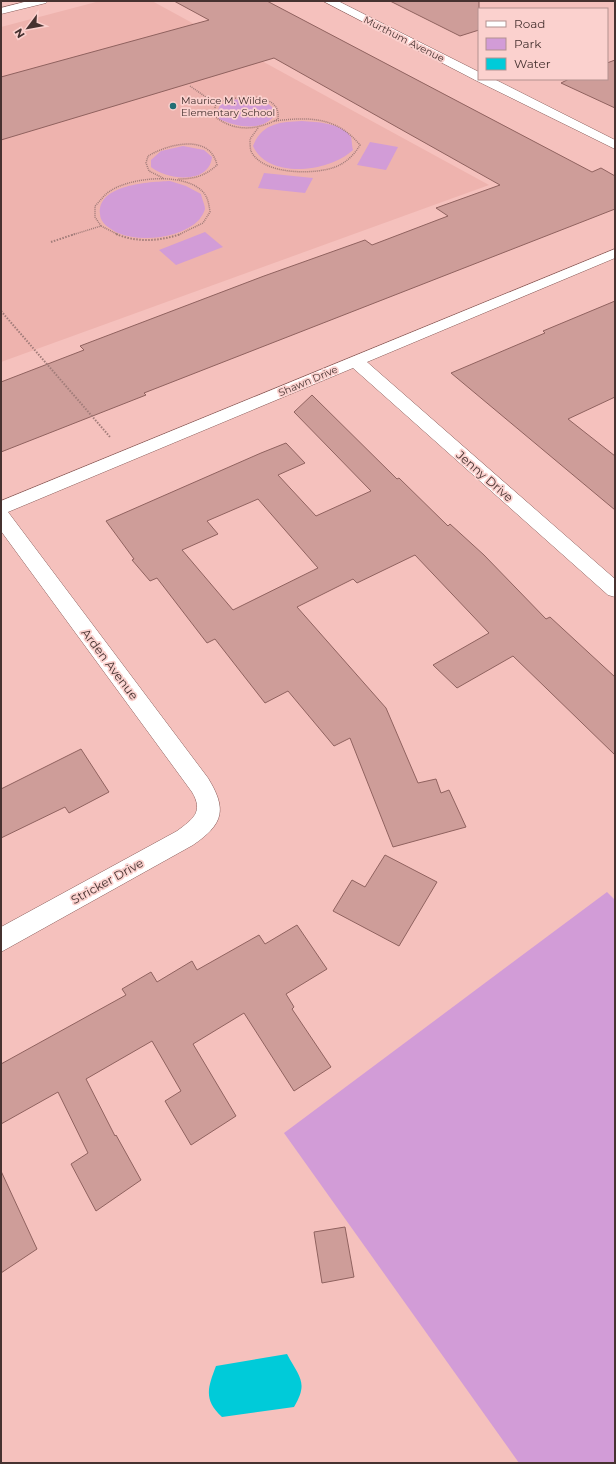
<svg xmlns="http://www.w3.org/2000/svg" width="616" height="1464" font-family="Montserrat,sans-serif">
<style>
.built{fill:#eeb3ae}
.green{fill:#d29cd7}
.water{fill:#00cbd9}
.building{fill:#ce9d99;stroke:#90625f;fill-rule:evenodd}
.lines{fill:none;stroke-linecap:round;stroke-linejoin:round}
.minor-casing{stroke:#8a5d5a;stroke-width:1}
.tertiary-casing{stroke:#8a5d5a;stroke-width:1}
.path-far1{stroke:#a17c79;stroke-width:1.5;stroke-dasharray:1 1;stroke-linecap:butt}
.path{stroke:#a17c79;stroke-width:2;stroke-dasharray:1.5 1.5;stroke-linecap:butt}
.minor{fill:#fff;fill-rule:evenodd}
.tertiary{fill:#fff;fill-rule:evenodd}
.poi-dot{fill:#236e75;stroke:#fbd1ce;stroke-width:1.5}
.labels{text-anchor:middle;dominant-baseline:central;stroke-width:3.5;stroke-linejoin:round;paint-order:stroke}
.far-street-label{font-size:10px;fill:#463230;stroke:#fbd1ce}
.far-poi-label{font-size:10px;fill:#463230;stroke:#fbd1ce;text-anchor:start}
.street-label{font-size:12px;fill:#463230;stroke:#fbd1ce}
</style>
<rect width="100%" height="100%" fill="#f5c1bd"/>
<!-- built -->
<path class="built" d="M100 1H152L489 185 1 362V27Z"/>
<!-- green -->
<g class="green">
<path d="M248 98C260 100 270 101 276 113 264 133 237 127 219 119L217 113 220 105 232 100Z"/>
<path d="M302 121C317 122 343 123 351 137 352 141 352 147 353 150 330 172 268 180 253 146 262 123 280 122 302 121Z"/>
<path d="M370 142 398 147 386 170 357 165Z"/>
<path d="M183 146 204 150 212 157C209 185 167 180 151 167V160L161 151Z"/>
<path d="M264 173 313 178 305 193 258 188Z"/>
<path d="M170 181 186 186 201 194C202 199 205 205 205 209 204 213 201 217 199 220 181 238 141 243 118 233 110 229 100 223 100 214 97 184 150 182 170 181Z"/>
<path d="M205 232 223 247 176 265 159 250Z"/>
<path d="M607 892 615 900V1463H519L284 1133Z"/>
</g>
<!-- water -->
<path class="water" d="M287 1354C299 1377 309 1382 294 1407L222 1417C203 1400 208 1387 216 1366Z"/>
<!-- building -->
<g class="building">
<path d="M174 1H267L592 172 601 168 615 176V209L144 393 146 395 1 452V382L84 350 80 346 264 276 365 240 372 245 448 216 436 208 500 185 274 58 1 140V77L209 20Z"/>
<path d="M390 1H479V30L460 36Z"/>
<path d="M615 60V108L561 83 569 79H607V63Z"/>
<path d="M615 301V397L568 419 615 456V510L451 373 545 333 543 331Z"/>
<path d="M312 395 397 479 399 478 448 526 450 524 484 555 546 619 550 617 615 677V755L513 656 457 688 433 665 489 633 415 555 357 583 353 579 297 607 386 708 418 783 436 779 441 793 449 790 466 827 393 847 350 738 334 746 288 691 265 703 215 639 207 643 157 578 150 581 132 560 134 559 106 521 261 453 286 443 305 463 278 475 316 516 371 491 294 412ZM258 499 318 568 233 610 182 550 218 534 207 521Z"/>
<path d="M81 749 109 792 69 813 65 807 1 838V789Z"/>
<path d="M385 855 437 882 399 946 333 911 352 880 365 887Z"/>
<path d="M297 925 327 969 286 994 294 1007 292 1009 331 1067 294 1091 244 1013 193 1044 236 1116 191 1145 165 1101 181 1091 152 1041 86 1079 115 1136 116 1135 141 1180 96 1211 71 1164 88 1153 58 1092 1 1124V1064L126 995 122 989 151 972 157 982 192 961 197 970 259 935 265 944Z"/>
<path d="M1 1171 37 1249 1 1273Z"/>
<path d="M345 1227 354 1277 322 1283 314 1232Z"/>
</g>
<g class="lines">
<defs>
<g id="minor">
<path d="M323 1H338L479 72V79H494L615 140V149L475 80Z"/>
<path d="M615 249V258L367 362 615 579V597L608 595 353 368 8 512 208 778C227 809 224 824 193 845L1 952V927L177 831C193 819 204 812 192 792L1 531V501Z"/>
</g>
<path id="tertiary" d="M28 1H48L46 3 1 14V8Z"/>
</defs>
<!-- minor casing -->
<use href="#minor" class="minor-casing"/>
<!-- tertiary casing -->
<use href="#tertiary" class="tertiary-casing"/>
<!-- path-far1 -->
<g class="path-far1">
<path d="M190 86 216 104"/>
<path d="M254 97C267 99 280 103 278 119 256 131 233 132 213 115L216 104C228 98 240 97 254 97Z"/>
<path d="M258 128 250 139C250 143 250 148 251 151 262 175 314 175 335 167 346 163 354 155 360 145 336 116 308 117 274 121"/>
<path d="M163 178 149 171 146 163 148 156C168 144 210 133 217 165 205 176 194 179 178 179"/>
<path d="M101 226 119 235"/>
<path d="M101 226 95 217V206C100 201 104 195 110 191 131 177 185 172 203 192 208 197 209 205 210 212L203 223 178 235"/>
<path d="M72 235 101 226"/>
</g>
<!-- path -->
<g class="path">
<path d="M116 234C138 243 160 241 181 234"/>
<path d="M51 242 75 234"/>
<path d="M1 311 110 437"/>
</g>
<!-- minor -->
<use href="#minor" class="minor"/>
<!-- tertiary -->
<use href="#tertiary" class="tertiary"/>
</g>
<!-- markers -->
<circle class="poi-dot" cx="173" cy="106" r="4"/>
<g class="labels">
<!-- far-street labels -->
<g class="far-street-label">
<text transform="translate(404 39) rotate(27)">Murthum Avenue</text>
<text transform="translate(308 381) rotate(-23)">Shawn Drive</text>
</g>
<!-- far-poi labels -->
<g class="far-poi-label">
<text x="181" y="100">Maurice M. Wilde<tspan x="181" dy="12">Elementary School</tspan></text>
</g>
<!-- street labels -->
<g class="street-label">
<text transform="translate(485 476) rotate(41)">Jenny Drive</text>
<text transform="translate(110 664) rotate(53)">Arden Avenue</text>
<text transform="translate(107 881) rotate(-29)">Stricker Drive</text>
</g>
</g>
<!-- border -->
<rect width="616" height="1464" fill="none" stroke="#463230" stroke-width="4"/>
<!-- legend -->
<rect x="478" y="8" width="130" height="72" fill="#fbd1ce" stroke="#b3918f"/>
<rect x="486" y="21" width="20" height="6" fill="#ffffff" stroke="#b3918f"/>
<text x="514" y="28" font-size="12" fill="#463230">Road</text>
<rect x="486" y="38" width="20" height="12" fill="#d29cd7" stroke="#b3918f"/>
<text x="514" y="48" font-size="12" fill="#463230">Park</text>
<rect x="486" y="58" width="20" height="12" fill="#00cbd9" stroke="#b3918f"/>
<text x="514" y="68" font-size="12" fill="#463230">Water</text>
<!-- north arrow -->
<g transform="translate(28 28) rotate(238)" stroke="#fbd1ce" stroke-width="3" paint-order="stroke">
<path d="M0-3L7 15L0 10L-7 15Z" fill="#463230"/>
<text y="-6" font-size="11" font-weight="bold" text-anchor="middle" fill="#463230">N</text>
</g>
</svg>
